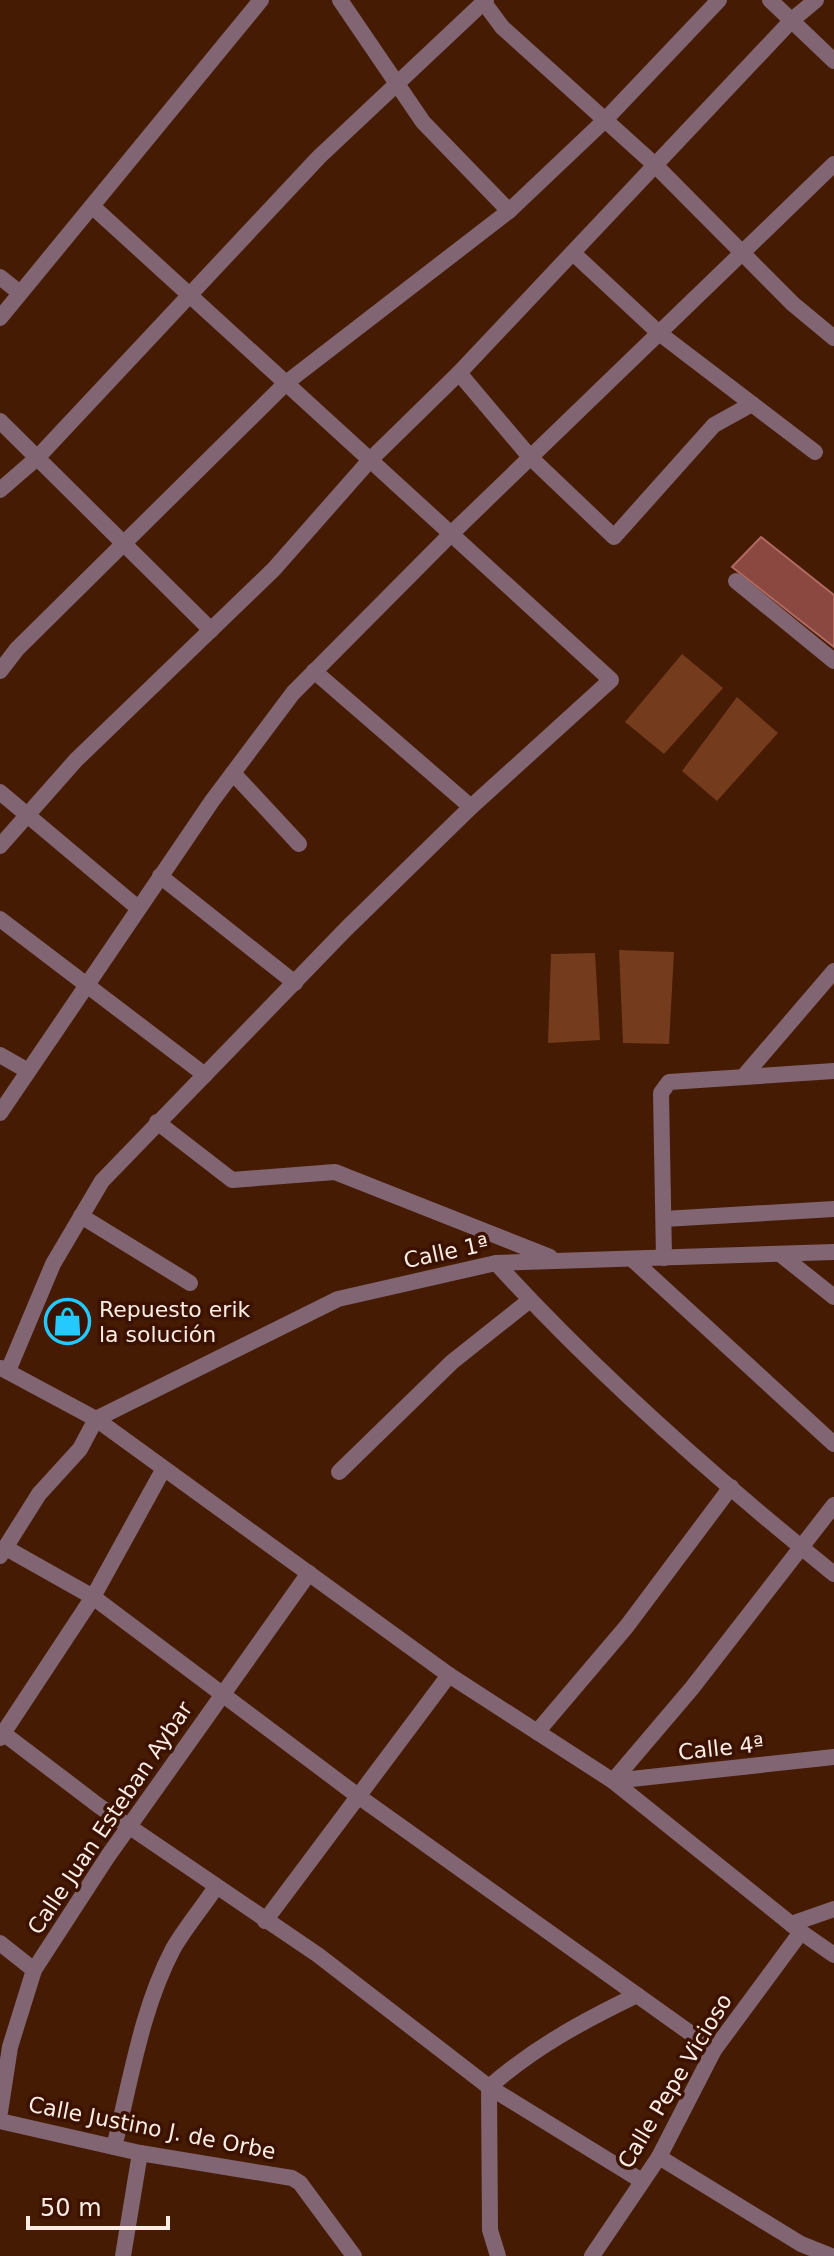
<svg xmlns="http://www.w3.org/2000/svg" width="834" height="2256" font-family="'DejaVu Sans',sans-serif">
<style>
.green{fill:#743b1c}
.building{fill:#8b4841;stroke:#b16962;stroke-width:2}
.lines{fill:none;stroke-linecap:round;stroke-linejoin:round}
.street{stroke:#816573;stroke-width:16}
.labels{text-anchor:middle;dominant-baseline:central;stroke-width:7;stroke-linejoin:round;paint-order:stroke}
.street-label{font-size:22px;fill:#fbede6;stroke:#3b1100}
.poi-label{font-size:22px;fill:#fbede6;stroke:#3b1100;text-anchor:start}
</style>
<rect width="100%" height="100%" fill="#461b03"/>
<!-- green -->
<g class="green">
<path d="M682 654 723 688 664 754 625 722Z"/>
<path d="M737 697 778 733 717 801 682 771Z"/>
<path d="M619 950 674 952 669 1044 623 1043Z"/>
<path d="M595 953 600 1040 548 1043 551 954Z"/>
</g>
<!-- building -->
<path class="building" d="M761 537 834 595V647L732 567Z"/>
<g class="lines">
<!-- street -->
<g class="street">
<path d="M340 0 423 122 509 211"/>
<path d="M482 0 502 27 655 165 793 304 834 338"/>
<path d="M770 0 834 61"/>
<path d="M573 253 659 333 815 452"/>
<path d="M0 277 20 293"/>
<path d="M0 318 261 0"/>
<path d="M459 373 530 457 614 537 714 425 752 404"/>
<path d="M0 421 211 630"/>
<path d="M0 490 37 458 319 157 486 0"/>
<path d="M736 581 834 661"/>
<path d="M0 671 17 649 286 383 509 211 604 121 719 0"/>
<path d="M314 671 471 807"/>
<path d="M233 773 299 844"/>
<path d="M0 792 138 908"/>
<path d="M0 846 76 760 274 569 370 460 459 373 792 20 816 0"/>
<path d="M160 876 295 983"/>
<path d="M0 919 205 1075"/>
<path d="M0 1055 28 1071"/>
<path d="M744 1076 834 971"/>
<path d="M0 1113 212 801 293 693 451 534 834 164"/>
<path d="M157 1122 232 1180 335 1172 550 1257"/>
<path d="M81 1216 190 1283"/>
<path d="M664 1219 834 1209"/>
<path d="M780 1254 834 1297"/>
<path d="M664 1258 661 1093 669 1082 834 1071"/>
<path d="M632 1259 834 1444"/>
<path d="M496 1263C599 1376 715 1478 834 1574"/>
<path d="M1 1368 96 1419 449 1675 613 1781 801 1932 834 1955"/>
<path d="M8 1371 53 1264 102 1181 346 929 471 807 611 680 92 206"/>
<path d="M339 1472 452 1362 530 1300"/>
<path d="M6 1548 93 1597 358 1796 714 2050"/>
<path d="M0 1556 39 1494 80 1449 96 1419 338 1299 496 1263 834 1252"/>
<path d="M537 1732 627 1626 731 1487"/>
<path d="M3 1733 99 1806 318 1955 489 2087 642 2181"/>
<path d="M0 1738 93 1597 163 1470"/>
<path d="M613 1781 692 1688 834 1505"/>
<path d="M613 1781 834 1757"/>
<path d="M265 1921 449 1675"/>
<path d="M791 1924 834 1909"/>
<path d="M0 1943 34 1970"/>
<path d="M0 2112 10 2047 34 1970 108 1856 309 1573"/>
<path d="M0 2121 140 2153 292 2178 300 2183 354 2256"/>
<path d="M114 2147C131 2080 141 2010 173 1949 185 1928 202 1908 216 1887"/>
<path d="M659 2157 801 2244 831 2256"/>
<path d="M123 2256 140 2153"/>
<path d="M498 2256 490 2230 489 2087C535 2047 583 2021 637 1995"/>
<path d="M592 2256 659 2157 714 2050 801 1932"/>
</g>
</g>
<!-- icons -->
<defs>
<symbol id="shop-ring" viewBox="-11 -11 22 22"><circle r="9.5" fill="#3b1100" stroke="#24c9fe" stroke-width="1.5"/><path d="M-5-2.5h2.3a2.7 3.5 0 0 1 5.4 0H5L5.5 6h-11ZM-1.5-2.5h3a1.5 2.3 0 0 0-3 0Z" fill="#24c9fe"/></symbol>
</defs>
<g fill-rule="evenodd">
<use href="#shop-ring" x="42" y="1296" width="51" height="51"/>
</g>
<g class="labels">
<!-- street labels -->
<g class="street-label">
<text transform="translate(446 1252) rotate(-12)">Calle 1ª</text>
<text transform="translate(721 1748) rotate(-6)">Calle 4ª</text>
<text transform="translate(110 1818) rotate(-56)">Calle Juan Esteban Aybar</text>
<text transform="translate(675 2081) rotate(-59)">Calle Pepe Vicioso</text>
<text transform="translate(152 2128) rotate(11)">Calle Justino J. de Orbe</text>
</g>
<!-- poi labels -->
<g class="poi-label">
<text x="99" y="1309">Repuesto erik<tspan x="99" dy="25">la solución</tspan></text>
</g>
</g>
<!-- scale -->
<path d="M28 2216v12h140v-12" fill="none" stroke="#fbede6" stroke-width="4"/>
<text x="40" y="2216" font-size="24" fill="#fbede6" stroke="#3b1100" stroke-width="6" paint-order="stroke">50 m</text>
</svg>
